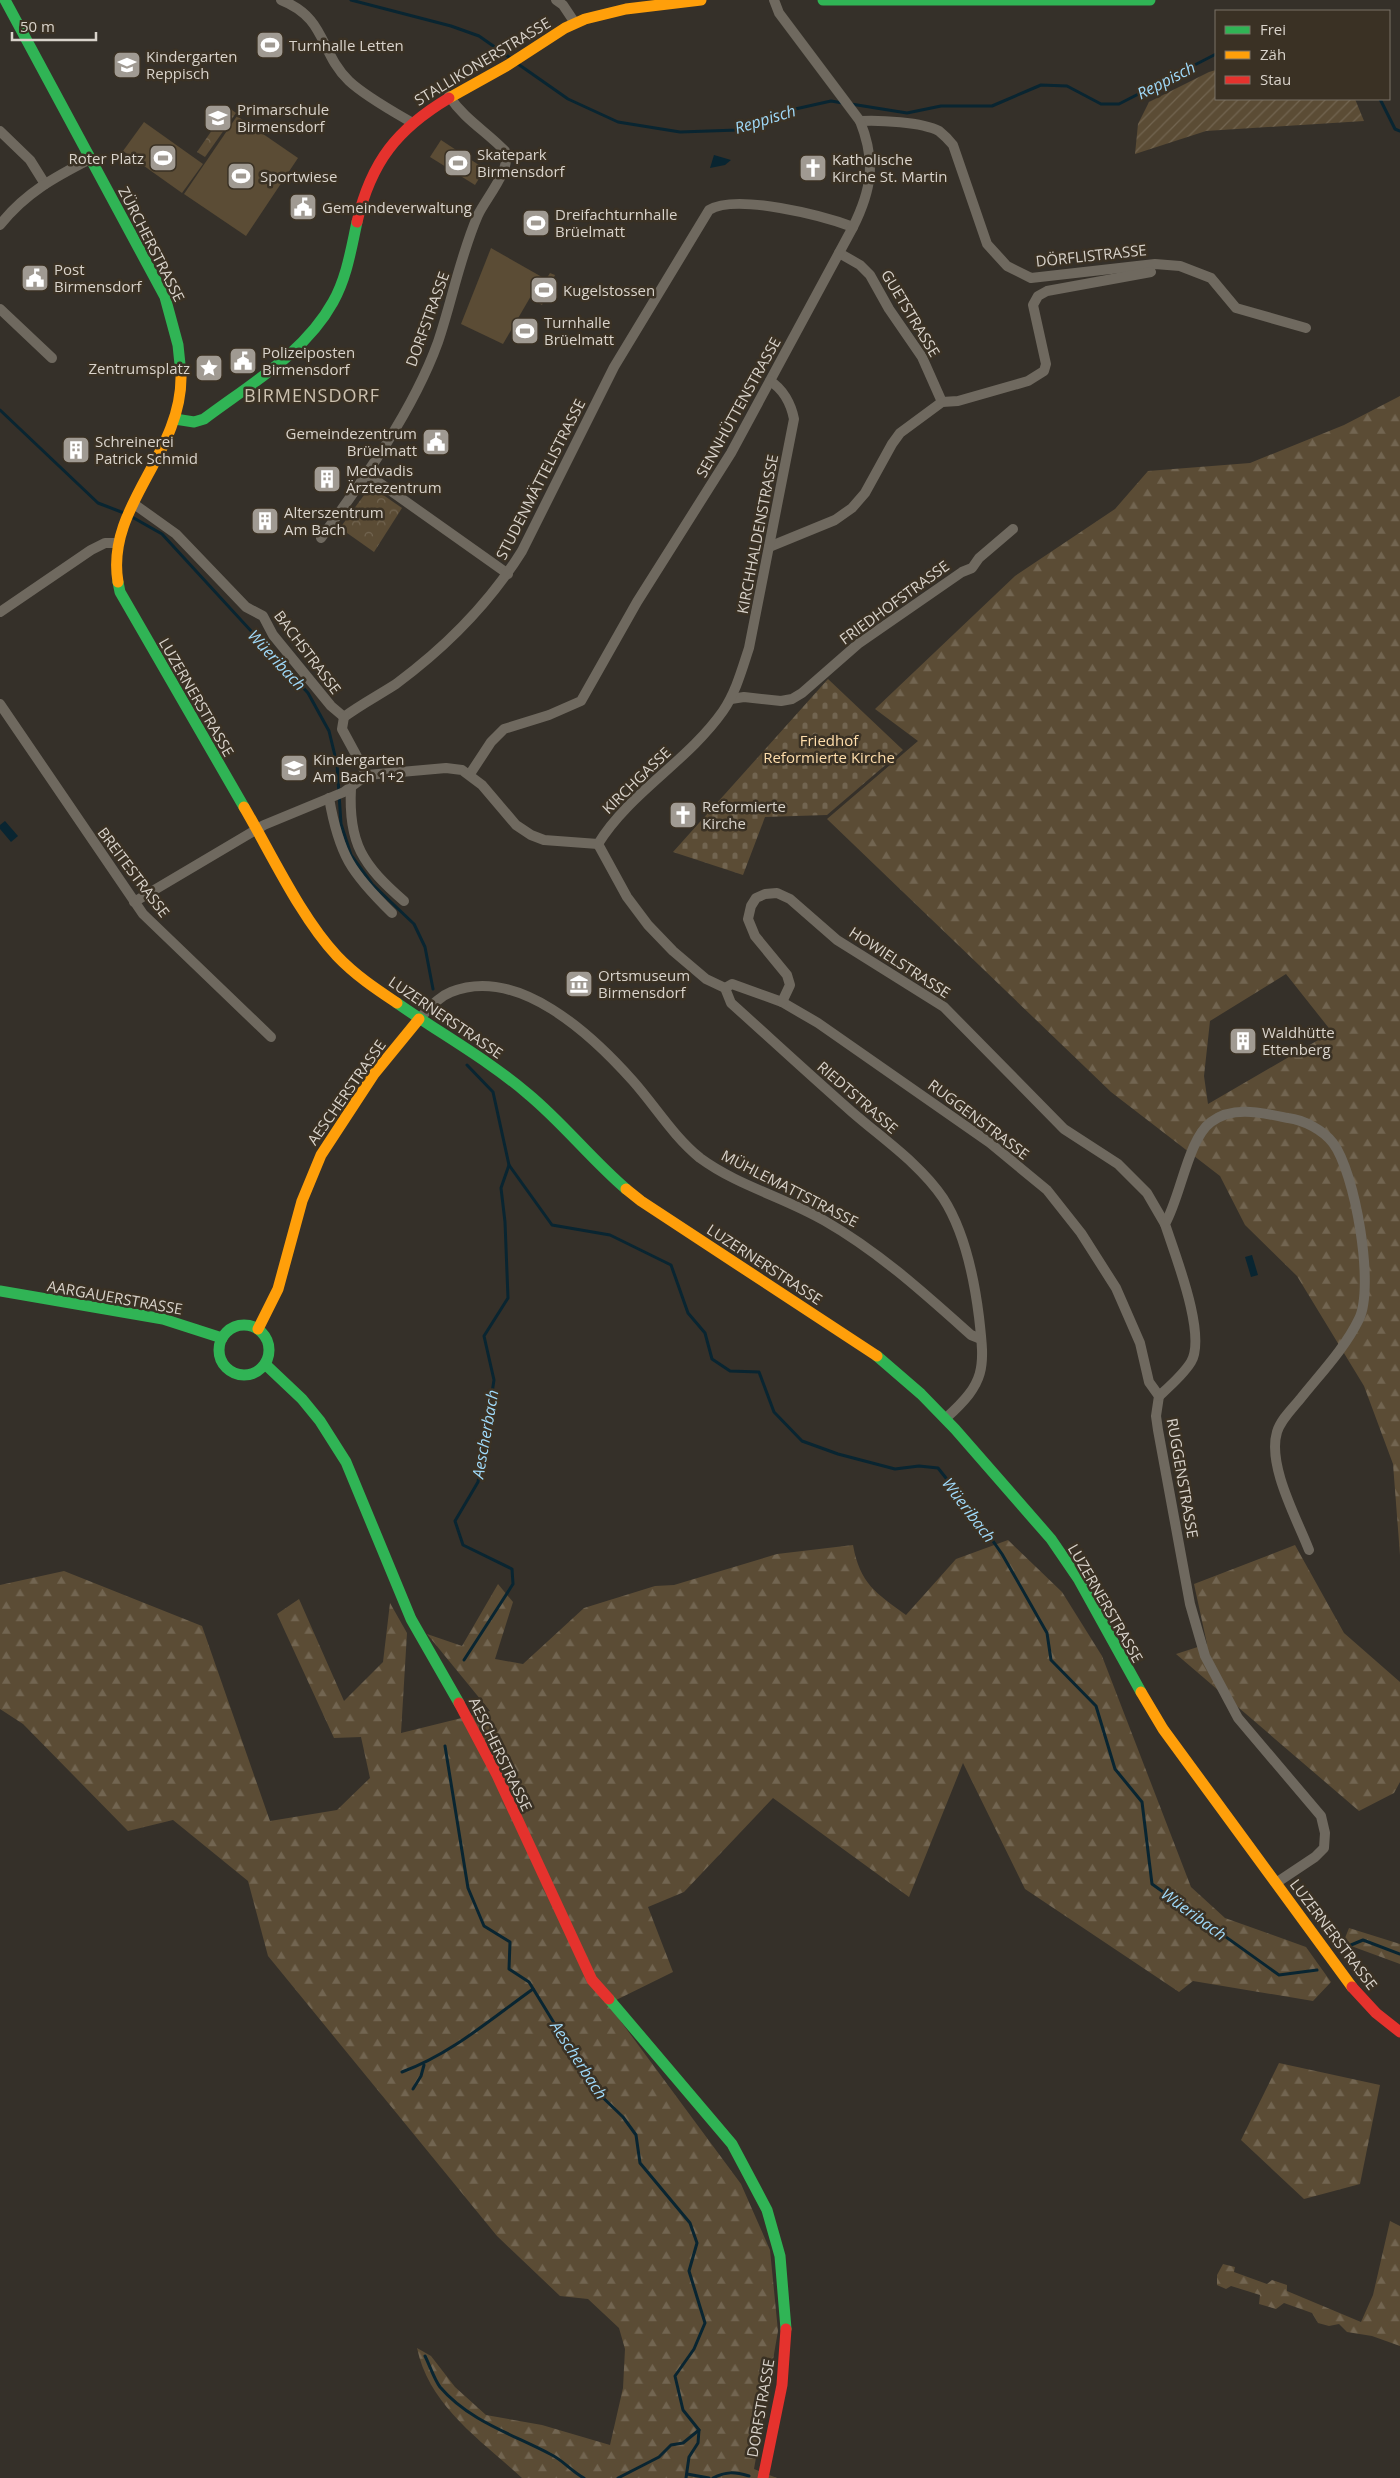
<svg xmlns="http://www.w3.org/2000/svg" width="1400" height="2478" font-family="'Open Sans',sans-serif">
<style>
.forest{fill:url(#forest-firs);fill-rule:evenodd}
.cemetery{fill:url(#cemetery-stones)}
.park{fill:url(#park-crowns)}
.garden{fill:url(#garden-furrows)}
.pitch{fill:#5b4c35}
.water{fill:#092531}
.lines{fill:none;stroke-linecap:round;stroke-linejoin:round}
.stream{stroke:#092531;stroke-width:3}
.street{stroke:#6f695f;stroke-width:10}
.fast{stroke:#30b455;stroke-width:11}
.slow{stroke:#ff9f0a;stroke-width:11}
.jam{stroke:#e5322d;stroke-width:11}
.labels{text-anchor:middle;dominant-baseline:central;stroke-width:5;stroke-linejoin:round;paint-order:stroke}
.poi-label{font-size:15px;fill:#d9d3cb;stroke:#3a3124;text-anchor:start}
.street-label{font-size:15px;fill:#d9d3cb;stroke:#3a3124}
.park-label{font-size:15px;fill:#ffdeac;stroke:#3a3124}
.water-label{font-size:16px;font-style:italic;fill:#9fd9f9;stroke:#3a3124}
.quarter-label{font-size:18px;letter-spacing:1px;fill:#ccc1b0;stroke:#3a3124}
</style>
<defs>
<pattern id="forest-firs" width="22" height="20" patternUnits="userSpaceOnUse" patternTransform="scale(1.25)"><rect width="22" height="20" fill="#5b4c35"/><path d="M5 1l3.5 6h-7zM16 11l3.5 6h-7z" fill="#726551"/></pattern>
<pattern id="cemetery-stones" width="16" height="16" patternUnits="userSpaceOnUse" patternTransform="scale(1.25)"><rect width="16" height="16" fill="#5b4c35"/><path d="M2 7V4a2 2 0 0 1 4 0v3zM10 15v-3a2 2 0 0 1 4 0v3z" fill="#726551"/></pattern>
<pattern id="park-crowns" width="20" height="18" patternUnits="userSpaceOnUse" patternTransform="scale(1.25)"><rect width="20" height="18" fill="#5b4c35"/><path d="M2 6a3 3 0 1 1 6 0M12 15a3 3 0 1 1 6 0" fill="none" stroke="#726551"/></pattern>
<pattern id="garden-furrows" width="10" height="10" patternUnits="userSpaceOnUse" patternTransform="scale(1.25)"><rect width="10" height="10" fill="#5b4c35"/><path d="M-1 1l2-2M0 10L10 0M9 11l2-2" fill="none" stroke="#726551"/></pattern>
</defs>
<rect width="100%" height="100%" fill="#353029"/>
<!-- forest -->
<g class="forest">
<path d="M1400 396V1555L1393 1464 1364 1386 1297 1276 1245 1225 1220 1176 1111 1092 827 819 918 741 875 709 1015 576 1115 509 1148 471 1250 463 1344 425ZM1286 974 1332 1032 1208 1104 1204 1076 1210 1021Z"/>
<path d="M1008 1540 1062 1592 1102 1656 1191 1887 1225 1918 1306 1947 1331 1982 1313 2001 1193 1981 1179 1992 1025 1889 963 1763 909 1897 773 1798 684 1892 648 1907 673 1972 608 2004 741 2184 770 2250 778 2331 754 2469 777 2478H522C481 2440 429 2406 417 2348L431 2356 455 2387 486 2415 542 2425 610 2445 623 2388 625 2349 619 2328 588 2299 560 2296 497 2236 268 1956 248 1881 173 1820 128 1831 23 1724 0 1709V1585L64 1571 202 1626 270 1821 337 1810 370 1778 361 1737 334 1738 277 1614 299 1599 344 1701 383 1662 390 1603 407 1633 401 1733 490 1711 427 1634 462 1646 498 1584 513 1602 495 1659 523 1664 584 1608 655 1586 674 1585 777 1554 853 1545C860 1584 876 1593 906 1615L956 1559Z"/>
<path d="M1295 1545 1344 1633 1400 1682V1782L1394 1793 1359 1811 1176 1654 1207 1644 1194 1584Z"/>
<path d="M1349 1928 1400 1944V1964L1343 1943Z"/>
<path d="M1279 2063 1380 2085 1360 2184 1304 2199 1241 2140Z"/>
<path d="M1390 2221 1400 2226V2346L1372 2336 1347 2332 1339 2324 1329 2326 1318 2323 1312 2313 1284 2303 1276 2309 1259 2304 1260 2295 1231 2286 1226 2289 1217 2285V2275L1223 2264 1235 2267 1234 2272 1267 2284 1272 2280 1287 2285V2291L1361 2322 1373 2295Z"/>
</g>
<!-- cemetery -->
<path class="cemetery" d="M828 679 903 750 827 815 765 817 743 875 673 852Z"/>
<!-- park -->
<g class="park">
<path d="M228 107 236 113 205 157 197 152Z"/>
<path d="M376 490 402 508 374 552 340 528 367 491Z"/>
</g>
<!-- garden -->
<path class="garden" d="M1216 70V99H1355L1364 121 1206 131 1135 154 1138 124 1149 102 1209 72Z"/>
<!-- pitch -->
<g class="pitch">
<path d="M237 116 298 158 246 236 184 194Z"/>
<path d="M144 122 203 164 182 193 123 151Z"/>
<path d="M441 140 485 169 475 185 430 157Z"/>
<path d="M491 248 542 277 503 344 461 324Z"/>
<path d="M550 273 555 275 542 305 533 300Z"/>
</g>
<!-- water -->
<g class="water">
<path d="M714 155 731 160 725 165 710 168Z"/>
<path d="M5 821 18 836 11 842 0 829V825Z"/>
<path d="M1252 1255 1258 1275 1251 1277 1245 1257Z"/>
</g>
<g class="lines">
<!-- stream -->
<g class="stream">
<path d="M351 0 451 26 479 36 509 57"/>
<path d="M518 64 568 99 618 122 680 132 738 130 773 114 831 101 843 103"/>
<path d="M1380 99 1395 129 1400 131"/>
<path d="M851 104 907 113 941 106H992L1041 85 1067 86 1101 104H1119L1216 54"/>
<path d="M0 410 98 503 124 513"/>
<path d="M132 517 162 534 308 693 329 731 337 764 341 824 351 855 372 884 414 924 425 947 433 989"/>
<path d="M467 1065 493 1092 509 1165 552 1225 610 1235 671 1265 688 1313 705 1333 712 1359 730 1371 759 1372 774 1412 802 1441 838 1454 895 1469 919 1466 938 1468 972 1511 1002 1554 1047 1633 1051 1660 1096 1706 1115 1769 1142 1802 1152 1884 1279 1975 1317 1970"/>
<path d="M464 1660 513 1584 512 1569 463 1545 455 1521 478 1482 494 1380 484 1336 508 1298 505 1222 501 1188 509 1165"/>
<path d="M445 1746 468 1888 484 1926 510 1942 509 1969 529 1982 595 2090 623 2117 636 2135 640 2163 690 2223 697 2243 689 2271 705 2323 694 2349 675 2376 683 2410 699 2430 698 2443 689 2457 686 2478"/>
<path d="M1341 1954 1351 1945 1363 1940 1400 1954"/>
<path d="M402 2072C451 2054 491 2019 533 1989"/>
<path d="M413 2089 421 2076 424 2065"/>
<path d="M425 2356C430 2366 434 2379 440 2387 469 2421 512 2434 550 2454 563 2460 572 2472 584 2478"/>
<path d="M687 2474 709 2478"/>
<path d="M618 2478 659 2457 671 2445 683 2443 699 2430"/>
<path d="M713 2478C726 2471 735 2472 749 2476"/>
</g>
<!-- street -->
<g class="street">
<path d="M281 0C327 18 319 52 349 81 365 96 392 111 411 122"/>
<path d="M556 0 563 5 575 23"/>
<path d="M860 121C879 120 922 122 939 131 944 135 949 140 953 145L987 244 1007 266 1031 278 1155 264 1180 266 1211 278 1236 308 1306 328"/>
<path d="M0 131 30 160 45 184"/>
<path d="M0 225C25 193 55 177 90 159"/>
<path d="M839 253 860 265 870 275 889 309 922 357 942 402"/>
<path d="M0 309 52 358"/>
<path d="M367 474 508 574"/>
<path d="M134 504 176 534 246 607 263 616 273 635 331 706 344 717"/>
<path d="M321 538C364 479 413 411 438 342 452 301 460 256 478 215 486 198 512 169 505 151 486 131 465 120 449 96"/>
<path d="M769 547 835 520 852 508 865 493 892 444 900 433 942 402 958 401 1028 381 1044 371 1046 364 1033 305 1038 296 1047 291 1151 272"/>
<path d="M0 612 91 550 105 543H118"/>
<path d="M731 699 744 697 781 701 792 699 802 693 858 644 962 572 972 568 979 558 1013 529"/>
<path d="M0 704 143 914 271 1037"/>
<path d="M344 717C360 705 379 695 396 684 446 647 489 604 522 551L614 367 709 210C736 193 824 216 853 227"/>
<path d="M344 717 342 729 367 775"/>
<path d="M470 774 491 742 504 729 549 715 581 701 637 602 731 453 853 227C872 189 876 161 860 121L779 13 774 0"/>
<path d="M351 788C348 844 363 865 404 901"/>
<path d="M329 798C339 855 351 873 392 913"/>
<path d="M598 844 627 897 648 925 673 951 706 979 725 988 731 1003C771 1039 811 1076 852 1112 883 1139 920 1164 943 1198 965 1232 974 1277 979 1317 985 1369 986 1382 946 1418"/>
<path d="M598 844C629 793 688 761 723 711 736 692 742 669 749 648L794 419C791 404 783 389 770 381"/>
<path d="M134 902 264 825 344 792 367 775 446 768 462 770 482 785 516 825 531 835 544 840 598 844"/>
<path d="M725 988 732 984 782 1002 818 1023 990 1143 1047 1190 1081 1233 1116 1288 1140 1343 1149 1382 1159 1396 1156 1416 1158 1430 1190 1604 1205 1656 1238 1718 1321 1816 1325 1833 1324 1848 1315 1857 1276 1883"/>
<path d="M782 1002 790 985 787 975 755 936 748 919 751 906 756 898 765 894 777 893 790 899 837 940 944 1007 1064 1129 1118 1164 1147 1193 1165 1224"/>
<path d="M419 1019C429 1009 438 997 451 992 518 965 592 1035 633 1081 656 1107 673 1136 700 1158 738 1186 784 1197 825 1221 879 1252 924 1293 971 1335L981 1339"/>
<path d="M1159 1396C1170 1386 1183 1375 1191 1362 1207 1335 1175 1255 1165 1224 1181 1196 1188 1139 1211 1122 1233 1105 1263 1113 1288 1118 1304 1120 1323 1130 1333 1143 1355 1172 1375 1286 1359 1319 1345 1348 1321 1373 1301 1398 1293 1408 1281 1419 1277 1432 1267 1465 1297 1519 1309 1550"/>
</g>
<!-- fast -->
<g class="fast">
<path d="M5 0 165 297 178 345 181 374"/>
<path d="M823 0H1150"/>
<path d="M175 419 194 422 204 419C249 385 305 353 333 302 347 277 351 249 357 222"/>
<path d="M118 582 120 592 244 807"/>
<path d="M397 1003C441 1034 487 1059 528 1094 563 1123 591 1159 626 1189"/>
<path d="M0 1291 163 1319 222 1338"/>
<circle cx="244" cy="1350" r="25"/>
<path d="M877 1356 921 1394 955 1429 1051 1539 1079 1580 1141 1692"/>
<path d="M265 1364 302 1399 320 1421 346 1462 411 1619 459 1703"/>
<path d="M609 1999 732 2144 767 2210 780 2256 786 2329"/>
</g>
<!-- slow -->
<g class="slow">
<path d="M449 98 508 65 565 28 585 19 626 9 701 0"/>
<path d="M118 582C105 506 183 454 181 374"/>
<path d="M244 807C271 853 301 918 337 956 355 975 376 989 397 1003"/>
<path d="M626 1189 641 1201 877 1356"/>
<path d="M258 1329 278 1289 302 1201 321 1155 374 1074 419 1019"/>
<path d="M1141 1692 1163 1729 1352 1987"/>
</g>
<!-- jam -->
<g class="jam">
<path d="M357 222C371 162 397 129 449 98"/>
<path d="M459 1703 497 1775 592 1980 609 1999"/>
<path d="M1352 1987 1376 2013 1400 2032"/>
<path d="M763 2478 782 2385 786 2329"/>
</g>
</g>
<!-- icons -->
<defs>
<symbol id="stadium-square" viewBox="-11 -11 22 22"><rect x="-9" y="-9" width="18" height="18" rx="4" fill="#a09a92" stroke="#3a3124"/><path d="M0-5a6.5 5 0 1 0 0 10a6.5 5 0 1 0 0-10ZM-3.5-1.8h7v3.6h-7Z" fill="#fff"/></symbol>
<symbol id="school-square" viewBox="-11 -11 22 22"><rect x="-9" y="-9" width="18" height="18" rx="4" fill="#a09a92" stroke="#3a3124"/><path d="M0-5L7-2L0 1L-7-2ZM-4 1L0 2.5L4 1V4Q0 6-4 4Z" fill="#fff"/></symbol>
<symbol id="church-square" viewBox="-11 -11 22 22"><rect x="-9" y="-9" width="18" height="18" rx="4" fill="#a09a92" stroke="#3a3124"/><path d="M-1.2-6h2.4v3.5h3.3v2.4h-3.3V6h-2.4V-.1h-3.3v-2.4h3.3Z" fill="#fff"/></symbol>
<symbol id="civic-square" viewBox="-11 -11 22 22"><rect x="-9" y="-9" width="18" height="18" rx="4" fill="#a09a92" stroke="#3a3124"/><path d="M-.6-6.5H3V-4.5H.6V-3L4-1V1h2V6H-6V1h2V-1L-.6-3ZM-1.2 2.5V6h2.4V2.5Z" fill="#fff"/></symbol>
<symbol id="sight-square" viewBox="-11 -11 22 22"><rect x="-9" y="-9" width="18" height="18" rx="4" fill="#a09a92" stroke="#3a3124"/><path d="M0-6L1.8-2.2L6-1.7L2.9 1.2L3.7 5.4L0 3.3L-3.7 5.4L-2.9 1.2L-6-1.7L-1.8-2.2Z" fill="#fff"/></symbol>
<symbol id="building-square" viewBox="-11 -11 22 22"><rect x="-9" y="-9" width="18" height="18" rx="4" fill="#a09a92" stroke="#3a3124"/><path d="M-4-6H4V6H1V3H-1V6H-4ZM-2.5-4.3h1.7v1.8h-1.7ZM.8-4.3h1.7v1.8H.8ZM-2.5-1h1.7V.8h-1.7ZM.8-1h1.7V.8H.8Z" fill="#fff"/></symbol>
<symbol id="museum-square" viewBox="-11 -11 22 22"><rect x="-9" y="-9" width="18" height="18" rx="4" fill="#a09a92" stroke="#3a3124"/><path d="M0-6L6-3V-2H-6V-3ZM-5-1h2V3h-2ZM-1-1h2V3h-2ZM3-1h2V3H3ZM-6 4H6V6H-6Z" fill="#fff"/></symbol>
</defs>
<g fill-rule="evenodd">
<use href="#stadium-square" x="254" y="29" width="32" height="32"/>
<use href="#school-square" x="111" y="49" width="32" height="32"/>
<use href="#school-square" x="202" y="102" width="32" height="32"/>
<use href="#stadium-square" x="147" y="142" width="32" height="32"/>
<use href="#stadium-square" x="442" y="147" width="32" height="32"/>
<use href="#church-square" x="797" y="152" width="32" height="32"/>
<use href="#stadium-square" x="225" y="160" width="32" height="32"/>
<use href="#civic-square" x="287" y="191" width="32" height="32"/>
<use href="#stadium-square" x="520" y="207" width="32" height="32"/>
<use href="#civic-square" x="19" y="262" width="32" height="32"/>
<use href="#stadium-square" x="528" y="274" width="32" height="32"/>
<use href="#stadium-square" x="509" y="315" width="32" height="32"/>
<use href="#civic-square" x="227" y="345" width="32" height="32"/>
<use href="#sight-square" x="193" y="352" width="32" height="32"/>
<use href="#civic-square" x="420" y="426" width="32" height="32"/>
<use href="#building-square" x="60" y="434" width="32" height="32"/>
<use href="#building-square" x="311" y="463" width="32" height="32"/>
<use href="#building-square" x="249" y="505" width="32" height="32"/>
<use href="#school-square" x="278" y="752" width="32" height="32"/>
<use href="#church-square" x="667" y="799" width="32" height="32"/>
<use href="#museum-square" x="563" y="968" width="32" height="32"/>
<use href="#building-square" x="1227" y="1025" width="32" height="32"/>
</g>
<g class="labels">
<!-- poi labels -->
<g class="poi-label">
<text x="289" y="45">Turnhalle Letten</text>
<text x="146" y="56">Kindergarten<tspan x="146" dy="17">Reppisch</tspan></text>
<text x="237" y="109">Primarschule<tspan x="237" dy="17">Birmensdorf</tspan></text>
<text x="477" y="154">Skatepark<tspan x="477" dy="17">Birmensdorf</tspan></text>
<text x="144" y="158" text-anchor="end">Roter Platz</text>
<text x="832" y="159">Katholische<tspan x="832" dy="17">Kirche St. Martin</tspan></text>
<text x="260" y="176">Sportwiese</text>
<text x="322" y="207">Gemeindeverwaltung</text>
<text x="555" y="214">Dreifachturnhalle<tspan x="555" dy="17">Brüelmatt</tspan></text>
<text x="54" y="269">Post<tspan x="54" dy="17">Birmensdorf</tspan></text>
<text x="563" y="290">Kugelstossen</text>
<text x="544" y="322">Turnhalle<tspan x="544" dy="17">Brüelmatt</tspan></text>
<text x="262" y="352">Polizeiposten<tspan x="262" dy="17">Birmensdorf</tspan></text>
<text x="190" y="368" text-anchor="end">Zentrumsplatz</text>
<text x="417" y="433" text-anchor="end">Gemeindezentrum<tspan x="417" dy="17">Brüelmatt</tspan></text>
<text x="95" y="441">Schreinerei<tspan x="95" dy="17">Patrick Schmid</tspan></text>
<text x="346" y="470">Medvadis<tspan x="346" dy="17">Ärztezentrum</tspan></text>
<text x="284" y="512">Alterszentrum<tspan x="284" dy="17">Am Bach</tspan></text>
<text x="313" y="759">Kindergarten<tspan x="313" dy="17">Am Bach 1+2</tspan></text>
<text x="702" y="806">Reformierte<tspan x="702" dy="17">Kirche</tspan></text>
<text x="598" y="975">Ortsmuseum<tspan x="598" dy="17">Birmensdorf</tspan></text>
<text x="1262" y="1032">Waldhütte<tspan x="1262" dy="17">Ettenberg</tspan></text>
</g>
<!-- street labels -->
<g class="street-label">
<text transform="translate(482 61) rotate(-31)">STALLIKONERSTRASSE</text>
<text transform="translate(152 244) rotate(63)">ZÜRCHERSTRASSE</text>
<text transform="translate(1091 255) rotate(-6)">DÖRFLISTRASSE</text>
<text transform="translate(911 313) rotate(59)">GUETSTRASSE</text>
<text transform="translate(427 319) rotate(-70)">DORFSTRASSE</text>
<text transform="translate(738 407) rotate(-61)">SENNHÜTTENSTRASSE</text>
<text transform="translate(540 479) rotate(-63)">STUDENMÄTTELISTRASSE</text>
<text transform="translate(757 534) rotate(-79)">KIRCHHALDENSTRASSE</text>
<text transform="translate(894 602) rotate(-36)">FRIEDHOFSTRASSE</text>
<text transform="translate(308 652) rotate(53)">BACHSTRASSE</text>
<text transform="translate(197 697) rotate(60)">LUZERNERSTRASSE</text>
<text transform="translate(636 780) rotate(-44)">KIRCHGASSE</text>
<text transform="translate(134 872) rotate(53)">BREITESTRASSE</text>
<text transform="translate(900 962) rotate(33)">HOWIELSTRASSE</text>
<text transform="translate(446 1017) rotate(34)">LUZERNERSTRASSE</text>
<text transform="translate(346 1092) rotate(-55)">AESCHERSTRASSE</text>
<text transform="translate(858 1097) rotate(41)">RIEDTSTRASSE</text>
<text transform="translate(979 1119) rotate(37)">RUGGENSTRASSE</text>
<text transform="translate(790 1188) rotate(27)">MÜHLEMATTSTRASSE</text>
<text transform="translate(765 1264) rotate(33)">LUZERNERSTRASSE</text>
<text transform="translate(115 1297) rotate(10)">AARGAUERSTRASSE</text>
<text transform="translate(1183 1478) rotate(80)">RUGGENSTRASSE</text>
<text transform="translate(1106 1603) rotate(60)">LUZERNERSTRASSE</text>
<text transform="translate(501 1754) rotate(64)">AESCHERSTRASSE</text>
<text transform="translate(1334 1934) rotate(53)">LUZERNERSTRASSE</text>
<text transform="translate(760 2408) rotate(-80)">DORFSTRASSE</text>
</g>
<!-- park labels -->
<g class="park-label">
<text x="829" y="740">Friedhof<tspan x="829" dy="17">Reformierte Kirche</tspan></text>
</g>
<!-- water labels -->
<g class="water-label">
<text transform="translate(1166 80) rotate(-27)">Reppisch</text>
<text transform="translate(765 119) rotate(-17)">Reppisch</text>
<text transform="translate(277 660) rotate(47)">Wüeribach</text>
<text transform="translate(485 1434) rotate(-80)">Aescherbach</text>
<text transform="translate(969 1510) rotate(53)">Wüeribach</text>
<text transform="translate(1194 1914) rotate(36)">Wüeribach</text>
<text transform="translate(579 2060) rotate(57)">Aescherbach</text>
</g>
<!-- quarter labels -->
<g class="quarter-label">
<text x="312" y="395">BIRMENSDORF</text>
</g>
</g>
<!-- legend -->
<rect x="1215" y="10" width="175" height="90" fill="#3a3124" stroke="#7a7267"/>
<rect x="1225" y="26" width="25" height="8" fill="#30b455" stroke="#7a7267"/>
<text x="1260" y="35" font-size="15" fill="#d9d3cb">Frei</text>
<rect x="1225" y="51" width="25" height="8" fill="#ff9f0a" stroke="#7a7267"/>
<text x="1260" y="60" font-size="15" fill="#d9d3cb">Zäh</text>
<rect x="1225" y="76" width="25" height="8" fill="#e5322d" stroke="#7a7267"/>
<text x="1260" y="85" font-size="15" fill="#d9d3cb">Stau</text>
<!-- scale -->
<path d="M12 32v8h84v-8" fill="none" stroke="#d9d3cb" stroke-width="2.5"/>
<text x="20" y="32" font-size="15" fill="#d9d3cb" stroke="#3a3124" stroke-width="4" paint-order="stroke">50 m</text>
</svg>
